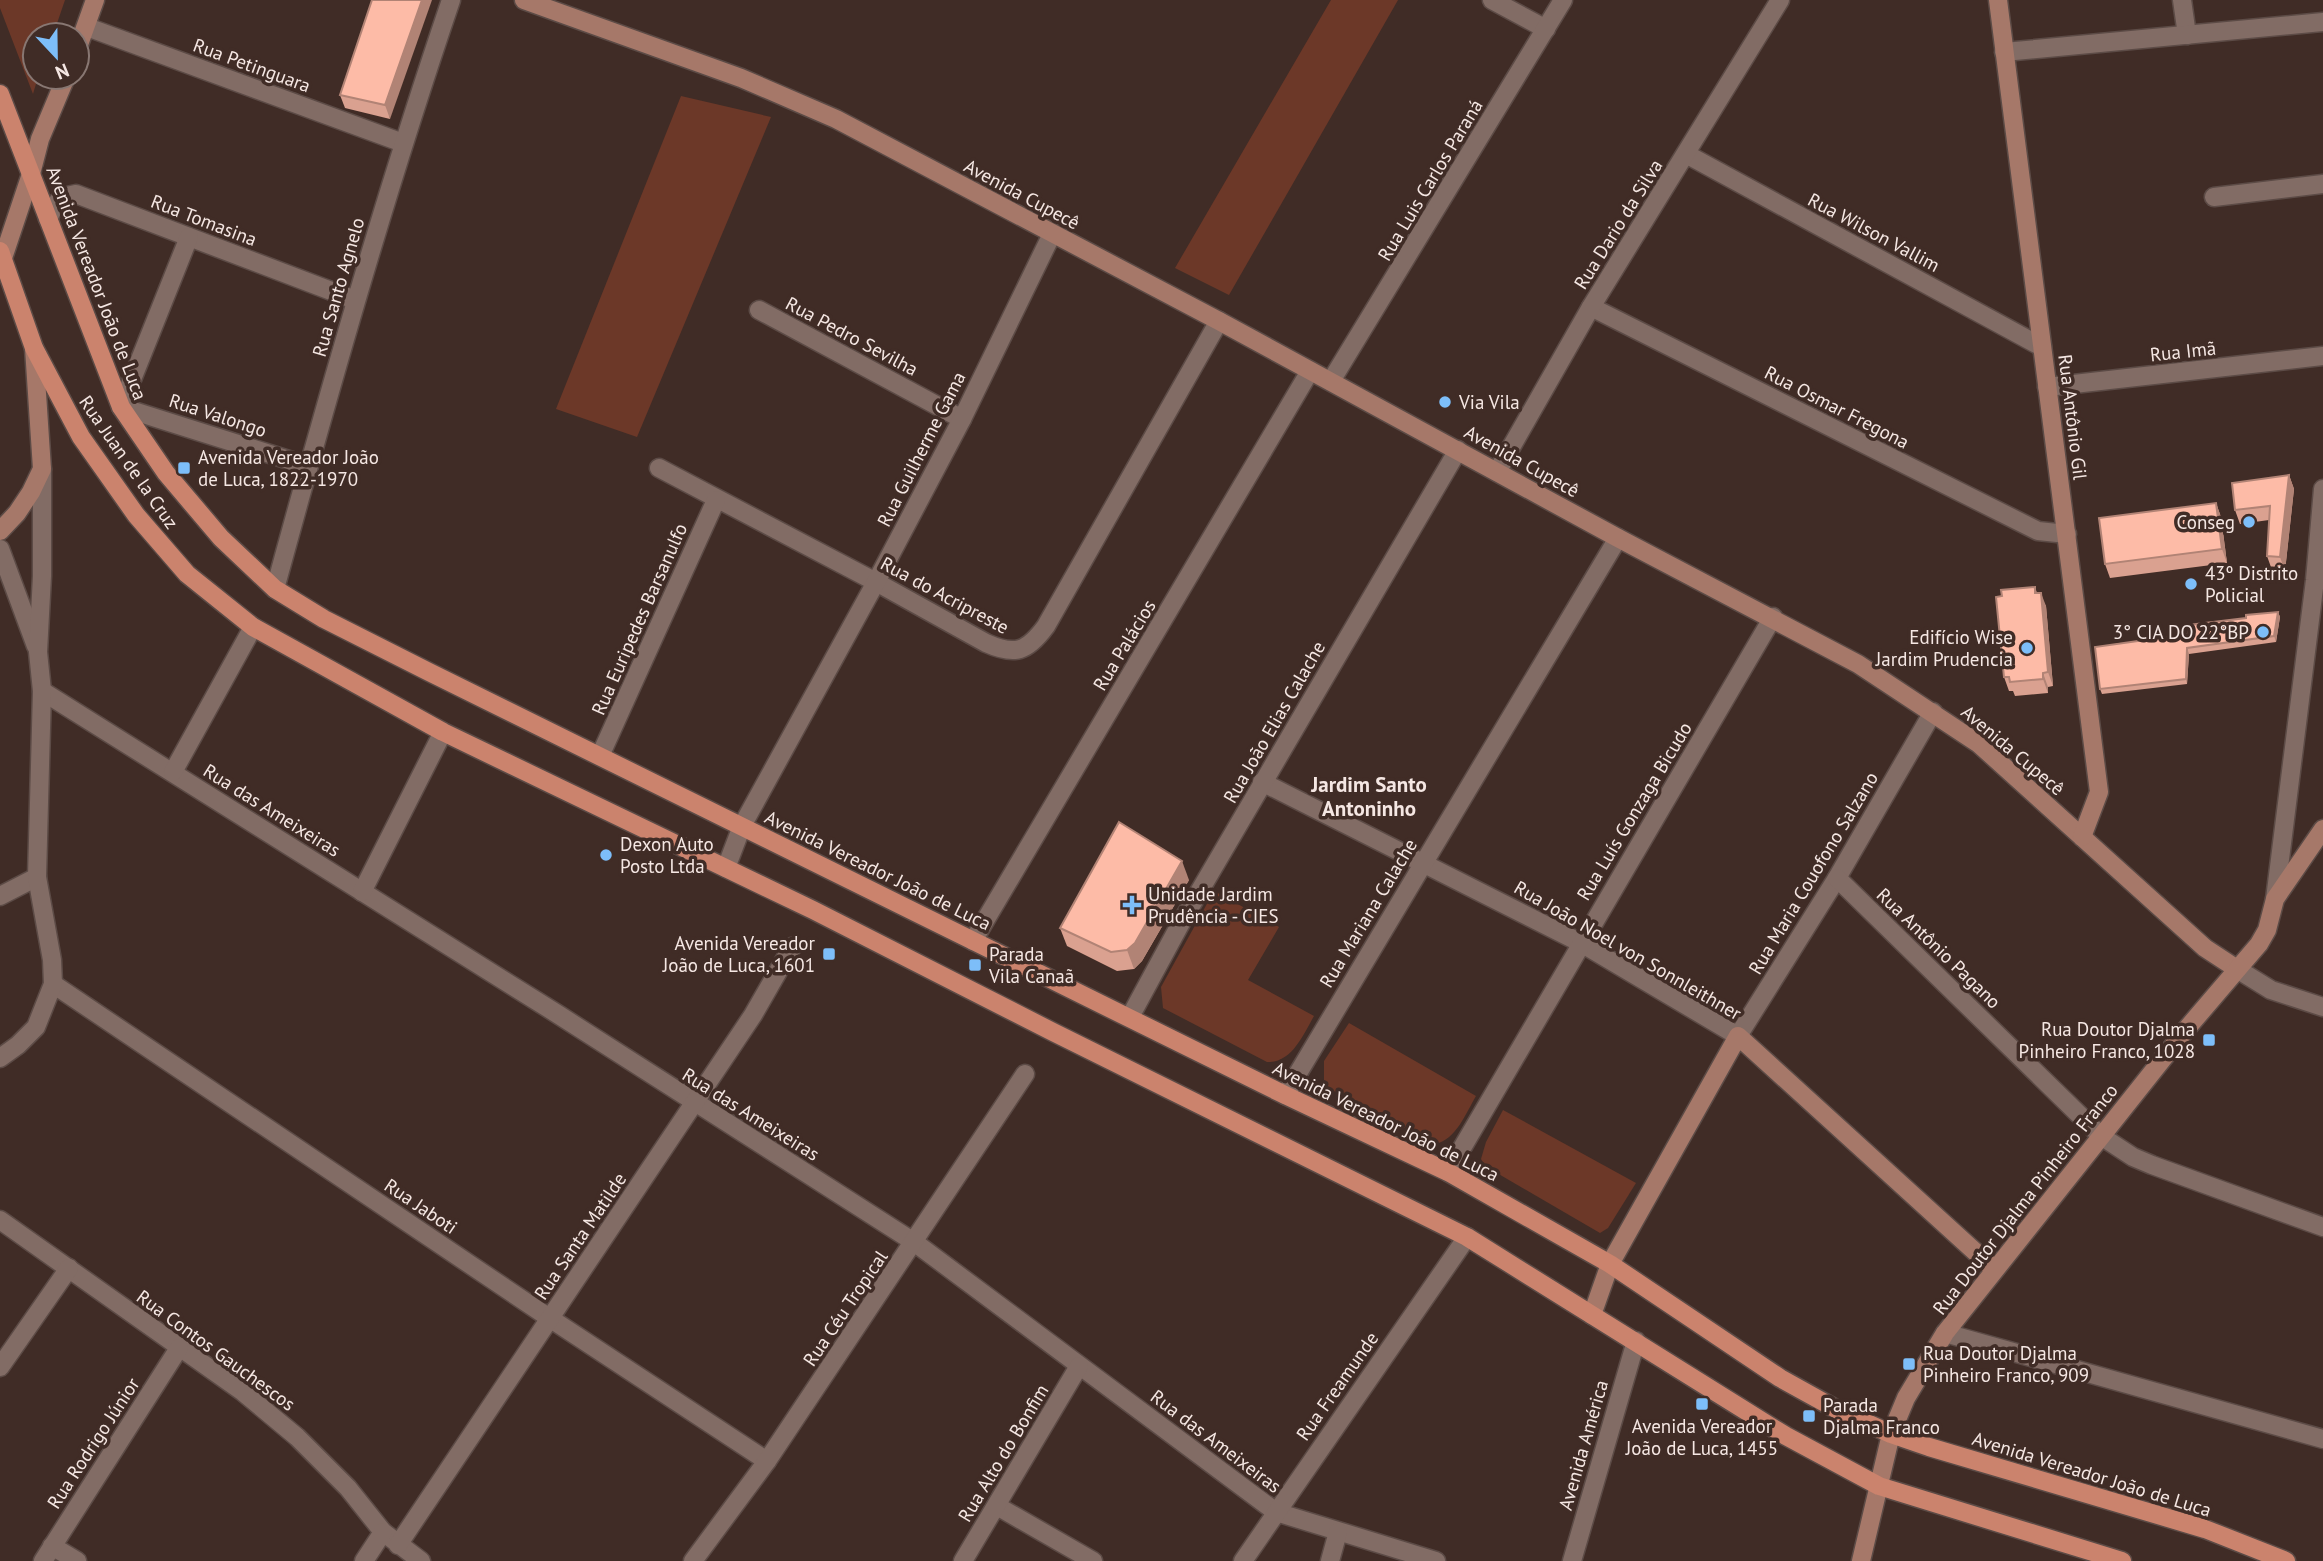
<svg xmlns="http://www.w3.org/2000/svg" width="2323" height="1561" font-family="'PT Sans',sans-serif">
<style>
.green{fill:#6c3828}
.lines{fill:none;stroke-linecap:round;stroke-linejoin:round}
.street-casing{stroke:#5c4b46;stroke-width:21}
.secondary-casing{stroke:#5c4b46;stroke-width:21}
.primary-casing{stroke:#5c4b46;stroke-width:21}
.street{stroke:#826c65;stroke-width:18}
.secondary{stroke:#a67869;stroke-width:18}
.primary{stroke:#cb836d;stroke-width:18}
.wall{fill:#daa190}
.shaded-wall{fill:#b18375}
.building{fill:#fdbba7;stroke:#b18375;stroke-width:2}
.poi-dot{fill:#7dbef9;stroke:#402c26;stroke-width:2.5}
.labels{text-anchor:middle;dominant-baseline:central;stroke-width:7;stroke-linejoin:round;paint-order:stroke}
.street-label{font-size:19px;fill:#f5e7e3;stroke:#402c26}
.poi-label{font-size:19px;fill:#f5e7e3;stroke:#402c26;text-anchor:start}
.neighbourhood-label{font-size:21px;font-weight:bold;fill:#f5e7e3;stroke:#402c26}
</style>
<rect width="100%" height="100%" fill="#402c26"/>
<!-- green -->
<g class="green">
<path d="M0 0H65L53 35H35V77H38L33 94 0 8Z"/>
<path d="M1331 0H1398L1229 295 1175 268Z"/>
<path d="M681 96 771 117 637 437 556 409Z"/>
<path d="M1214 891 1279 927 1248 980 1314 1016C1303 1035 1292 1063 1267 1062L1163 1008 1161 987Z"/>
<path d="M1349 1023 1476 1096C1466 1113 1456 1140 1435 1144L1324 1086V1061Z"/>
<path d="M1503 1110 1636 1183 1608 1228 1600 1233 1485 1166 1481 1159 1486 1142Z"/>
</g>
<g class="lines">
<defs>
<g id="street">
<path d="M1492 0 1546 29"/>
<path d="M2182 0 2187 35"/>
<path d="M87 27 403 143"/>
<path d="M2004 52 2323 22"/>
<path d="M1686 154 2042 347"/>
<path d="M2214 197 2323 184"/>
<path d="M48 219C56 203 57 197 76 194L355 300"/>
<path d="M189 237 121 407 308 466"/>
<path d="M1591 307 2038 531 2067 534"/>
<path d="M759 310 962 419"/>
<path d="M1331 381 1563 0"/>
<path d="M2047 387 2323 356"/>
<path d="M659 468 876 582 986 643C1015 656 1027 652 1046 626L1219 321"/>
<path d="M1497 472 1591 307 1780 0"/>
<path d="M0 549 36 646"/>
<path d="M275 589C329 391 385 194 451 0"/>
<path d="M42 691 559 1015 914 1242 1276 1512 1436 1561"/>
<path d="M600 756 716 500"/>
<path d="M173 772 253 627"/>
<path d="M1262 782 1581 943 1738 1036 1837 878 1933 712"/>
<path d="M726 868 742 826 876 582 962 419 1052 234"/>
<path d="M1837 878 2101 1136 2133 1157 2152 1165 2323 1227"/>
<path d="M362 892 443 732"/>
<path d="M0 896 37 877"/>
<path d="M2275 899 2315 580 2323 489"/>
<path d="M973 941 1310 371"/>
<path d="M2237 969 2271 990 2323 1007"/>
<path d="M53 984 551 1319 767 1461"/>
<path d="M1130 1017 1182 921 1458 450"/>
<path d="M0 1058 18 1045 36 1027 53 984 52 960 37 877 42 691 38 652 42 576V469"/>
<path d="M1285 1095 1618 538"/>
<path d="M1448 1172 1773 617"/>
<path d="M0 1220 243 1392 297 1437 348 1488 383 1532 421 1561"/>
<path d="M1945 1333 2323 1439"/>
<path d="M0 1367 69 1268"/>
<path d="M997 1506 1093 1561"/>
<path d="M398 1545 753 1015 792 947"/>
<path d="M52 1546 77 1561"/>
<path d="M43 1561 179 1348"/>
<path d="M364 1561 383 1532"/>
<path d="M693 1561 767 1461 1025 1074"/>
<path d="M963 1561 1079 1366"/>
<path d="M1243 1561 1467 1237"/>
<path d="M1330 1561 1338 1532"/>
<path d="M1572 1561 1636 1341"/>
</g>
<g id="secondary">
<path d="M524 0 741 78 836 119 1219 321 1618 538 1858 664 1979 744 2205 948 2237 969"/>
<path d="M1998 0 2099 792 2082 837"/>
<path d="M77 50 95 0"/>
<path d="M3 258 31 174 40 139 66 77"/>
<path d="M0 531 17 513 31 492 42 469 34 348"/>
<path d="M1592 1315 1610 1264 1738 1036 1994 1269"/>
<path d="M1861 1561 1891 1434 1906 1398 1945 1333 2189 1026 2259 944 2267 930 2275 899 2323 829"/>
</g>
<g id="primary">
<path d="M0 94 121 407 166 473 221 538 275 589 324 619 429 672 1285 1095 1448 1172 1610 1264 1780 1378 1834 1408 1891 1434 1929 1447 2205 1529 2286 1561"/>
<path d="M0 251 34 348 81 437 136 515 187 574 253 627 443 732 813 910 1053 1032 1467 1237 1786 1436 1879 1486 2122 1561"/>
</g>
</defs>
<!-- street casing -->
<use href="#street" class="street-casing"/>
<!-- secondary casing -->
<use href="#secondary" class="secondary-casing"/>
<!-- primary casing -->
<use href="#primary" class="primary-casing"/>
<!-- street -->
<use href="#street" class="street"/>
<!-- secondary -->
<use href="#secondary" class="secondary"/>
<!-- primary -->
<use href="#primary" class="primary"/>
</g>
<!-- wall -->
<g class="wall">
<path d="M372 0 390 119 345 108 340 95Z"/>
<path d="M2289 475 2294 489 2285 571 2272 570 2267 556 2269 520 2240 524 2235 510Z"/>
<path d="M2216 503 2221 517 2227 563 2110 578 2105 564Z"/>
<path d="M2035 587 2037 593 2046 606 2053 686 2048 687V693L2015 696 2013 691H2009L2004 677 2002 596Z"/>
<path d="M2278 612 2280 617 2276 642 2189 654 2187 684 2102 694 2100 689 2188 634 2246 618Z"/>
<path d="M1189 880 1142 961 1134 969 1117 971 1067 946 1060 928Z"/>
</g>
<!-- shaded-wall -->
<g class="shaded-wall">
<path d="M422 0H432L390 119 385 105Z"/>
<path d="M2289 475 2294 489 2285 571 2280 557Z"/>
<path d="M2216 503 2221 517 2227 563 2222 549Z"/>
<path d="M2041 593 2046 606 2053 686 2048 672Z"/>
<path d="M2278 612 2280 617 2276 642 2274 636Z"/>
<path d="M2187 648 2189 654 2187 684 2186 679Z"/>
<path d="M2043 673 2048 687V693L2043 679Z"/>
<path d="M1182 861 1189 880 1142 961 1134 969 1127 950Z"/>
</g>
<!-- building -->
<g class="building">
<path d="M372 0H422L385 105 340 95Z"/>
<path d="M2289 475 2280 557 2267 556 2270 506 2235 510 2232 483Z"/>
<path d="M2216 503 2222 549 2105 564 2099 518Z"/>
<path d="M2035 587V593H2041L2048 672 2043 673V679L2010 682 2009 677H2004L1996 597 2002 596 2001 590Z"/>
<path d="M2278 612 2274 636 2187 648 2186 679 2100 689 2095 647 2188 634V638L2189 625 2246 618V615Z"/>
<path d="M1119 822 1182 861 1135 943 1127 950 1111 952 1060 928Z"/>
</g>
<!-- markers -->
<g class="poi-dot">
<circle cx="1445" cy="402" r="7"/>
<rect x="177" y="461" width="14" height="14" rx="3.5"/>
<circle cx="2249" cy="522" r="7"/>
<circle cx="2191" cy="584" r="7"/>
<circle cx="2263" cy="632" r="7"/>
<circle cx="2027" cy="648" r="7"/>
<circle cx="606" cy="855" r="7"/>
<path d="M1128.5 894.5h7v7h7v7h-7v7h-7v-7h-7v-7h7z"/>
<rect x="822" y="947" width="14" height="14" rx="3.5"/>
<rect x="968" y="958" width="14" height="14" rx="3.5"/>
<rect x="2202" y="1033" width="14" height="14" rx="3.5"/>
<rect x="1902" y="1357" width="14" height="14" rx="3.5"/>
<rect x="1695" y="1397" width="14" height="14" rx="3.5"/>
<rect x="1802" y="1409" width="14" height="14" rx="3.5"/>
</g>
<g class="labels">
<!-- street labels -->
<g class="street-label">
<text transform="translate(252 65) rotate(20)">Rua Petinguara</text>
<text transform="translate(1430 180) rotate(-59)">Rua Luis Carlos Paraná</text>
<text transform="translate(1022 194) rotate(28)">Avenida Cupecê</text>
<text transform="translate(204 220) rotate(21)">Rua Tomasina</text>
<text transform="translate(1618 224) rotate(-58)">Rua Dario da Silva</text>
<text transform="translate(1874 232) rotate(28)">Rua Wilson Vallim</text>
<text transform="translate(97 283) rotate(69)">Avenida Vereador João de Luca</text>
<text transform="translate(338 287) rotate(-74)">Rua Santo Agnelo</text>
<text transform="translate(852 336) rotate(28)">Rua Pedro Sevilha</text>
<text transform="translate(2183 351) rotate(-6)">Rua Imã</text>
<text transform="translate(1837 407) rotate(27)">Rua Osmar Fregona</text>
<text transform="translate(218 415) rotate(18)">Rua Valongo</text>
<text transform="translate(2073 417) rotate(83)">Rua Antônio Gil</text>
<text transform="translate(921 449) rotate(-63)">Rua Guilherme Gama</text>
<text transform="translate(1522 461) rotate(29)">Avenida Cupecê</text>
<text transform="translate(129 462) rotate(55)">Rua Juan de la Cruz</text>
<text transform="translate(945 595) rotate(28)">Rua do Acripreste</text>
<text transform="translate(639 619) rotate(-66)">Rua Euripedes Barsanulfo</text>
<text transform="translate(1124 645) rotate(-59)">Rua Palácios</text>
<text transform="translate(1274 722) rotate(-60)">Rua João Elias Calache</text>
<text transform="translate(2013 750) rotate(40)">Avenida Cupecê</text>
<text transform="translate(272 810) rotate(32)">Rua das Ameixeiras</text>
<text transform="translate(1634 811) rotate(-59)">Rua Luís Gonzaga Bicudo</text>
<text transform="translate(878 870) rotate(26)">Avenida Vereador João de Luca</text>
<text transform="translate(1813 873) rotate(-59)">Rua Maria Couofono Salzano</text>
<text transform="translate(1368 913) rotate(-59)">Rua Mariana Calache</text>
<text transform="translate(1939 948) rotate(44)">Rua Antônio Pagano</text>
<text transform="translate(1628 950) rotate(30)">Rua João Noel von Sonnleithner</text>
<text transform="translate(751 1114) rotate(32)">Rua das Ameixeiras</text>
<text transform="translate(1386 1121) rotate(26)">Avenida Vereador João de Luca</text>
<text transform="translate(2025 1199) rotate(-52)">Rua Doutor Djalma Pinheiro Franco</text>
<text transform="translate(421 1206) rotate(34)">Rua Jaboti</text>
<text transform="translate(580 1236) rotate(-56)">Rua Santa Matilde</text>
<text transform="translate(845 1308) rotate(-56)">Rua Céu Tropical</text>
<text transform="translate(216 1350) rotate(36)">Rua Contos Gauchescos</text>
<text transform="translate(1337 1386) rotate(-55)">Rua Freamunde</text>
<text transform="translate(1216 1441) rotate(37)">Rua das Ameixeiras</text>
<text transform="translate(93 1443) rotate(-57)">Rua Rodrigo Júnior</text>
<text transform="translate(1583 1445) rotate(-74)">Avenida América</text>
<text transform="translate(1003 1453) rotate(-59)">Rua Alto do Bonfim</text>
<text transform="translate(2092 1474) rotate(17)">Avenida Vereador João de Luca</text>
</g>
<!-- poi labels -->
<g class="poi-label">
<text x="1459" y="402">Via Vila</text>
<text x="198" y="457">Avenida Vereador João<tspan x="198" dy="22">de Luca, 1822-1970</tspan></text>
<text x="2235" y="522" text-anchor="end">Conseg</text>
<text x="2205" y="573">43º Distrito<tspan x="2205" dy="22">Policial</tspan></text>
<text x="2249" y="632" text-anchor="end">3° CIA DO 22°BP</text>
<text x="2013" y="637" text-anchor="end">Edifício Wise<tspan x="2013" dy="22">Jardim Prudencia</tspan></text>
<text x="620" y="844">Dexon Auto<tspan x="620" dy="22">Posto Ltda</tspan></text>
<text x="1148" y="894">Unidade Jardim<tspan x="1148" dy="22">Prudência - CIES</tspan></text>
<text x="815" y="943" text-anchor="end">Avenida Vereador<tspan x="815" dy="22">João de Luca, 1601</tspan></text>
<text x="989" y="954">Parada<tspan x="989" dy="22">Vila Canaã</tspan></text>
<text x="2195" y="1029" text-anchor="end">Rua Doutor Djalma<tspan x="2195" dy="22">Pinheiro Franco, 1028</tspan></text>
<text x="1923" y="1353">Rua Doutor Djalma<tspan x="1923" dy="22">Pinheiro Franco, 909</tspan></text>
<text x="1823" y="1405">Parada<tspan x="1823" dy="22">Djalma Franco</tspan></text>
<text x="1702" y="1426" text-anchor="middle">Avenida Vereador<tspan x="1702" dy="22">João de Luca, 1455</tspan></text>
</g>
<!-- neighbourhood labels -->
<g class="neighbourhood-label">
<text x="1369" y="784">Jardim Santo<tspan x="1369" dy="24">Antoninho</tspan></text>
</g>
</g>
<!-- north arrow -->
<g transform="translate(56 56) rotate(158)"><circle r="33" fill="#402c26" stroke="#887772" stroke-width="2"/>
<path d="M0-5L12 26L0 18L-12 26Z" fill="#7dbef9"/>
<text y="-10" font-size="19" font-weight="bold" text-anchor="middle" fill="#f5e7e3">N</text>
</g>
</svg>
